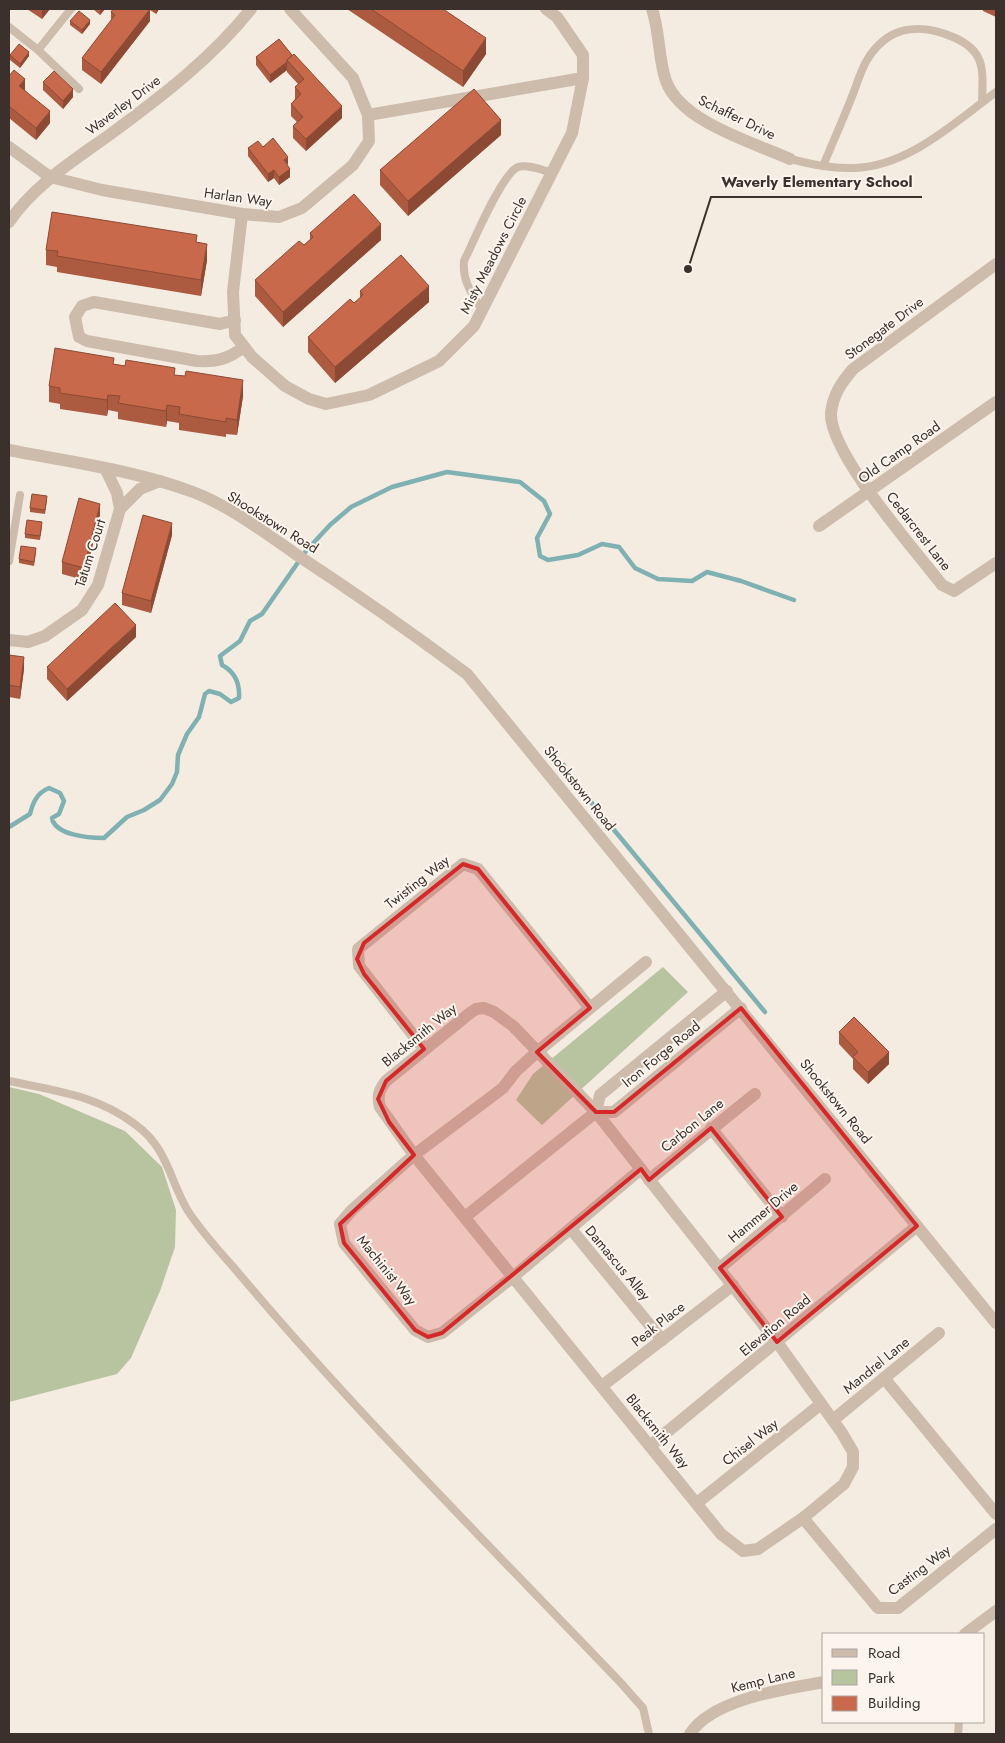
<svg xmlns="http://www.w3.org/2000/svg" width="1005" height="1743" font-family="Jost,sans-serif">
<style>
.green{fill:#b8c4a0}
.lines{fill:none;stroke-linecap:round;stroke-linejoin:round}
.stream{stroke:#7fb0b2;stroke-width:4.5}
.service{stroke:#cdbbac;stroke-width:8}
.minor{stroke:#cdbbac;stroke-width:12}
.tertiary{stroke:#cdbbac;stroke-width:12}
.wall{fill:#ac5a40}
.shaded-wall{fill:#8c4a34}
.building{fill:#c8694b;stroke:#8c4a34}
.marked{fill:#d62828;fill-opacity:0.2;stroke:#d62828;stroke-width:4;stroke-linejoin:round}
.labels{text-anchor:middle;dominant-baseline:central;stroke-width:4;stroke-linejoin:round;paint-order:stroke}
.street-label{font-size:14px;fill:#3b302b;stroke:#fbf5ee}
.leader{fill:none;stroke:#3b302b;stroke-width:2}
.callout-dot{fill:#3b302b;stroke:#fbf5ee;stroke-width:2}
.callout-label{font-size:15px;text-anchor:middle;font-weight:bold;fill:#3b302b;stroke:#fbf5ee;stroke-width:4;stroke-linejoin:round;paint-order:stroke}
</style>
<rect width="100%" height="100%" fill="#f4ebe1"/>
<!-- green -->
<g class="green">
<path d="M663 967 688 992 542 1125 516 1100 533 1074Z"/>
<path d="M9 1087 39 1094 125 1131 162 1167 176 1210 175 1247 160 1291 131 1358 117 1374 9 1402Z"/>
</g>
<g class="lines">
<!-- stream -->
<g class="stream">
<path d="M564 765 566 772 765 1012"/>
<path d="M9 827 30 814C33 802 37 793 49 788L60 793 64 801 59 814 52 818C55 835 88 838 104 838L127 817 144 810 160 800 172 784 177 772 178 755 187 734 199 717 205 694 209 691 220 694 231 702 239 698C240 683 235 672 222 665L220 656 240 641 250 621 262 614 306 551 330 525 351 507 392 487 447 472 520 482 544 501 550 514 537 538 540 556 548 560 578 555 602 544 619 547 635 568 658 579 692 581 707 572 741 581 794 600"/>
</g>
<!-- service -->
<g class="service">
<path d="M9 27 38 50 71 9"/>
<path d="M38 50 79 89"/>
<path d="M790 159C811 164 832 169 854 168 909 166 954 123 996 92"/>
<path d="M823 166C832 144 842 122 851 99 856 87 860 72 867 60 887 27 918 22 953 37 986 51 983 70 982 102"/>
<path d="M482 310C472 294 462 281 464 261 473 243 502 173 518 167 528 164 542 170 552 173"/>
<path d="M9 561 20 495"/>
<path d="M9 1081C56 1091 97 1095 136 1125 168 1148 170 1182 188 1211 201 1231 219 1251 235 1269 356 1413 490 1546 620 1682L643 1708 649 1734"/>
<path d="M958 1734 959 1722"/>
</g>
<!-- minor -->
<g class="minor">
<path d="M652 9C660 32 658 58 666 81 681 122 752 142 790 159"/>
<path d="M368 115 583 78"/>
<path d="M9 147 50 177 102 190 242 214 279 217 302 208 353 165 369 141 368 115 353 78 290 9"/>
<path d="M242 214 233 292 235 335 252 357 285 386 309 399 326 404 369 395 439 361 474 326 572 133 583 78V55L557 17 546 9"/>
<path d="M996 264 853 369C841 383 833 395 831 413 829 453 916 551 942 585L954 591 996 563"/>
<path d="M235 320 220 324 94 302 82 306 75 317 79 337 87 341 197 361C217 362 228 359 244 347"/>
<path d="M105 468 117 493 120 509"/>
<path d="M819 526 996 402"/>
<path d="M9 640 28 642 45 636 82 610 98 585 120 509 140 489 160 481"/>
<path d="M484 1008 494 1012 513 1026 596 1112 777 1342 842 1433 853 1452V1467L844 1484 803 1518 758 1549 743 1551 721 1534 414 1155 380 1107C377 1096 379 1090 386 1081L470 1013 476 1009Z"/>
<path d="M424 1049 359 966 358 949 463 864 478 869 590 1008"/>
<path d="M596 1112H614L741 1008"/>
<path d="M711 1128 782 1217"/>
<path d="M641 1169 514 1276 442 1333 428 1337 415 1330 344 1243 340 1224 352 1210 414 1155 503 1088 516 1071 537 1052 646 962"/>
<path d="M649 1180 755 1094"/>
<path d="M465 1217 596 1112 600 1095 727 991"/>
<path d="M571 1229 662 1340"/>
<path d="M720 1268 825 1179"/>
<path d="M884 1378 996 1514"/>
<path d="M602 1386 733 1285"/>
<path d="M833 1420 939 1333"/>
<path d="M650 1446 917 1226"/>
<path d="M697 1503 821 1404"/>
<path d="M803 1518 878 1608H898L996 1529"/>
</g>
<!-- tertiary -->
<g class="tertiary">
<path d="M9 222C35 184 76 159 112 133 162 96 212 58 251 9"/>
<path d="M9 450C70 462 134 470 193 492 230 506 264 532 297 555 355 593 412 633 467 674L996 1323"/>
<path d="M965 1634 996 1611"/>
<path d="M690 1734C712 1699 785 1689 824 1682"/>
</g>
</g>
<!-- wall -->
<g class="wall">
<path d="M27 9H50L42 19Z"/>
<path d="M93 9H105L100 15Z"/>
<path d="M113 9H159L156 14 150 10V21L101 84 82 70V58L111 21V12Z"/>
<path d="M347 9H443L486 54 463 87Z"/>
<path d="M983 9H996V17L983 11Z"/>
<path d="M70 21 90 24 82 34 70 25Z"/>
<path d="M279 39 342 118 306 151 293 138V126L297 122 291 116V104L295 99V87L298 84 287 72V70L270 83 256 65V57Z"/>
<path d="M10 55 29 56 20 68 10 60Z"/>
<path d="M9 76 25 90 50 123 36 140 9 118Z"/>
<path d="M43 82 73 97 63 109 43 90Z"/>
<path d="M501 135 408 216 380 185V170Z"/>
<path d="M263 147 288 166 290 177 279 185 274 178 268 182 248 156V148Z"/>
<path d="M310 233 381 240 283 327 255 296V280L304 245 310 240Z"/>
<path d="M197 242 207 260 201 296 57 272V267L46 265V250Z"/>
<path d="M360 291 429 302 335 383 308 352V337L354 303 360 298Z"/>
<path d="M114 364 175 375 243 396 237 435 226 434V437L179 430V423L167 421 166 427 118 419V412L108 410 107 416 60 409V404L49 402V386Z"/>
<path d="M47 500 45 514 30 512V508Z"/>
<path d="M100 515 84 580 62 574V562Z"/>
<path d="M42 526 40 540 25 538V534Z"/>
<path d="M172 535 151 613 122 605V593Z"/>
<path d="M36 552 34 566 19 563V559Z"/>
<path d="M136 637 67 701 47 679V667Z"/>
<path d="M9 655 24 669 20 699 9 697Z"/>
<path d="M839 1032 889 1064 868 1084 853 1069V1059L839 1044Z"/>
</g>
<!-- shaded-wall -->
<g class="shaded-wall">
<path d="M42 9H50L42 19Z"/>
<path d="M102 9H105L100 15V11Z"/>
<path d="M150 9V21L101 84V72Z"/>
<path d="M156 9H159L156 14Z"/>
<path d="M90 20V24L82 34V30Z"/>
<path d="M10 31V39L9 41V33Z"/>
<path d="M486 38V54L463 87V71Z"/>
<path d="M29 52V56L20 68V64Z"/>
<path d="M287 62V70L270 83V75Z"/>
<path d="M25 79V91L19 86Z"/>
<path d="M73 89V97L63 109V101Z"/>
<path d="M342 106V118L306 151V139Z"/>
<path d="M50 111V123L36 140V128Z"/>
<path d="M501 120V135L408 216V201Z"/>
<path d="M288 157V165L284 160Z"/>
<path d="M290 169V177L279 185V177Z"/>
<path d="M274 170V178L268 182V174Z"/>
<path d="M381 224V240L283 327V312Z"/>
<path d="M207 244V260L201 296V280Z"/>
<path d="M429 286V302L335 383V367Z"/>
<path d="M243 380V396L237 435V420Z"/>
<path d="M108 395V410L107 416V400Z"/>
<path d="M167 405V421L166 427V411Z"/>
<path d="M100 504V515L84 580V568Z"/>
<path d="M172 523V535L151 613V601Z"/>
<path d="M136 625V637L67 701V689Z"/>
<path d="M24 657V669L20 699V687Z"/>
<path d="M889 1052V1064L868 1084V1072Z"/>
</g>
<!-- building -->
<g class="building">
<path d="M113 9H150L101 72 82 58 115 15 111 12Z"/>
<path d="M371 9H443L486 38 463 71Z"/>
<path d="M79 11 90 20 82 30 70 21Z"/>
<path d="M279 39 292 55 287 60V62L270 75 256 57Z"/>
<path d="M19 44 29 52 20 64 10 55Z"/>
<path d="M294 54 342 106 306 139 293 126 303 117 291 104 301 94 295 87 304 79 287 60Z"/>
<path d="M14 70 25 79 19 86 50 111 36 128 9 106V76Z"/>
<path d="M54 71 73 89 63 101 43 82Z"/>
<path d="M474 89 501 120 408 201 380 170Z"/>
<path d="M273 138 288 157 284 160 290 169 279 177 274 170 268 174 248 148 258 141 263 147Z"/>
<path d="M354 194 381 224 283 312 255 280 299 241 304 245 313 237 310 233Z"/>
<path d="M52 212 197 235 196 242 207 244 201 280 57 256 58 251 46 250Z"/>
<path d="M401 255 429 286 335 367 308 337 350 299 354 303 363 295 360 291Z"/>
<path d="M55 348 114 358 113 364 125 366 126 360 175 368 174 375 185 376 186 371 243 380 237 420 226 418V422L179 414 180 407 167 405 166 411 118 403 120 396 108 395 107 400 60 393V388L49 386Z"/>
<path d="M32 494 47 496 45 510 30 508Z"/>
<path d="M79 498 100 504 84 568 62 562Z"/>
<path d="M143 515 172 523 151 601 122 593Z"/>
<path d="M27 520 42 522 40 536 25 534Z"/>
<path d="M21 546 36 548 34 562 19 559Z"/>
<path d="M115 603 136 625 67 689 47 667Z"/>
<path d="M9 655 24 657 20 687 9 685Z"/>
<path d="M854 1017 889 1052 868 1072 853 1057 858 1052 839 1032Z"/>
</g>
<!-- marked area -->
<path class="marked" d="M463 864 478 869 590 1008 537 1052 596 1112H614L741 1008 917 1226 777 1342 720 1268 782 1217 711 1128 649 1180 641 1169 442 1333 428 1337 415 1330 344 1243 340 1224 414 1155 389 1122 378 1099 386 1081 424 1049 364 974 357 959 364 943Z"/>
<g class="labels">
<!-- street labels -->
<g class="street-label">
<text transform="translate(123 105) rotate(-37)">Waverley Drive</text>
<text transform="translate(737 117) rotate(26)">Schaffer Drive</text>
<text transform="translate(238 197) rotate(8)">Harlan Way</text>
<text transform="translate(493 255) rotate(-63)">Misty Meadows Circle</text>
<text transform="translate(884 328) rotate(-37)">Stonegate Drive</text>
<text transform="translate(899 452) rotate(-35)">Old Camp Road</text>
<text transform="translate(273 522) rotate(32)">Shookstown Road</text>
<text transform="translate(919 531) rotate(52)">Cedarcrest Lane</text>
<text transform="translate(90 553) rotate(-72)">Tatum Court</text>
<text transform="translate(580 788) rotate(51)">Shookstown Road</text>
<text transform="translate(417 882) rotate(-38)">Twisting Way</text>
<text transform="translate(419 1035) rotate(-39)">Blacksmith Way</text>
<text transform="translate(661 1054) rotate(-39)">Iron Forge Road</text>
<text transform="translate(836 1101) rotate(51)">Shookstown Road</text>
<text transform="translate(692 1125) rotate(-39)">Carbon Lane</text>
<text transform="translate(763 1212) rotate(-40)">Hammer Drive</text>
<text transform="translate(618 1263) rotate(50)">Damascus Alley</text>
<text transform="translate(387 1270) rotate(51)">Machinist Way</text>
<text transform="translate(658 1324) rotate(-38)">Peak Place</text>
<text transform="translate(775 1325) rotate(-40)">Elevation Road</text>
<text transform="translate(876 1365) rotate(-39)">Mandrel Lane</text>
<text transform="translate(658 1431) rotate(51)">Blacksmith Way</text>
<text transform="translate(750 1442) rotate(-38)">Chisel Way</text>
<text transform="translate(919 1570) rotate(-37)">Casting Way</text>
<text transform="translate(763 1680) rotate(-14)">Kemp Lane</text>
</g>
</g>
<!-- callouts -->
<path class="leader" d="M688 269L711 197H922"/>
<circle class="callout-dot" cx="688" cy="269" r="5"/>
<g class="callout-label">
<text x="817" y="187">Waverly Elementary School</text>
</g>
<!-- border -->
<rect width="1005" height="1743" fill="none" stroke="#3b302b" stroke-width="20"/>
<!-- legend -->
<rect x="822" y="1633" width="162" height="90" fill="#fbf5ee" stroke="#aea6a0"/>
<rect x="832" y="1649" width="25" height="8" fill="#cdbbac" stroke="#aea6a0"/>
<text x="868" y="1658" font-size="15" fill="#3b302b">Road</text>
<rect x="832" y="1670" width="25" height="15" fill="#b8c4a0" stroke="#aea6a0"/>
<text x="868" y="1683" font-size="15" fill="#3b302b">Park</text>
<rect x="832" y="1696" width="25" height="15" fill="#c8694b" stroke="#aea6a0"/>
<text x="868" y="1708" font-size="15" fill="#3b302b">Building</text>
</svg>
